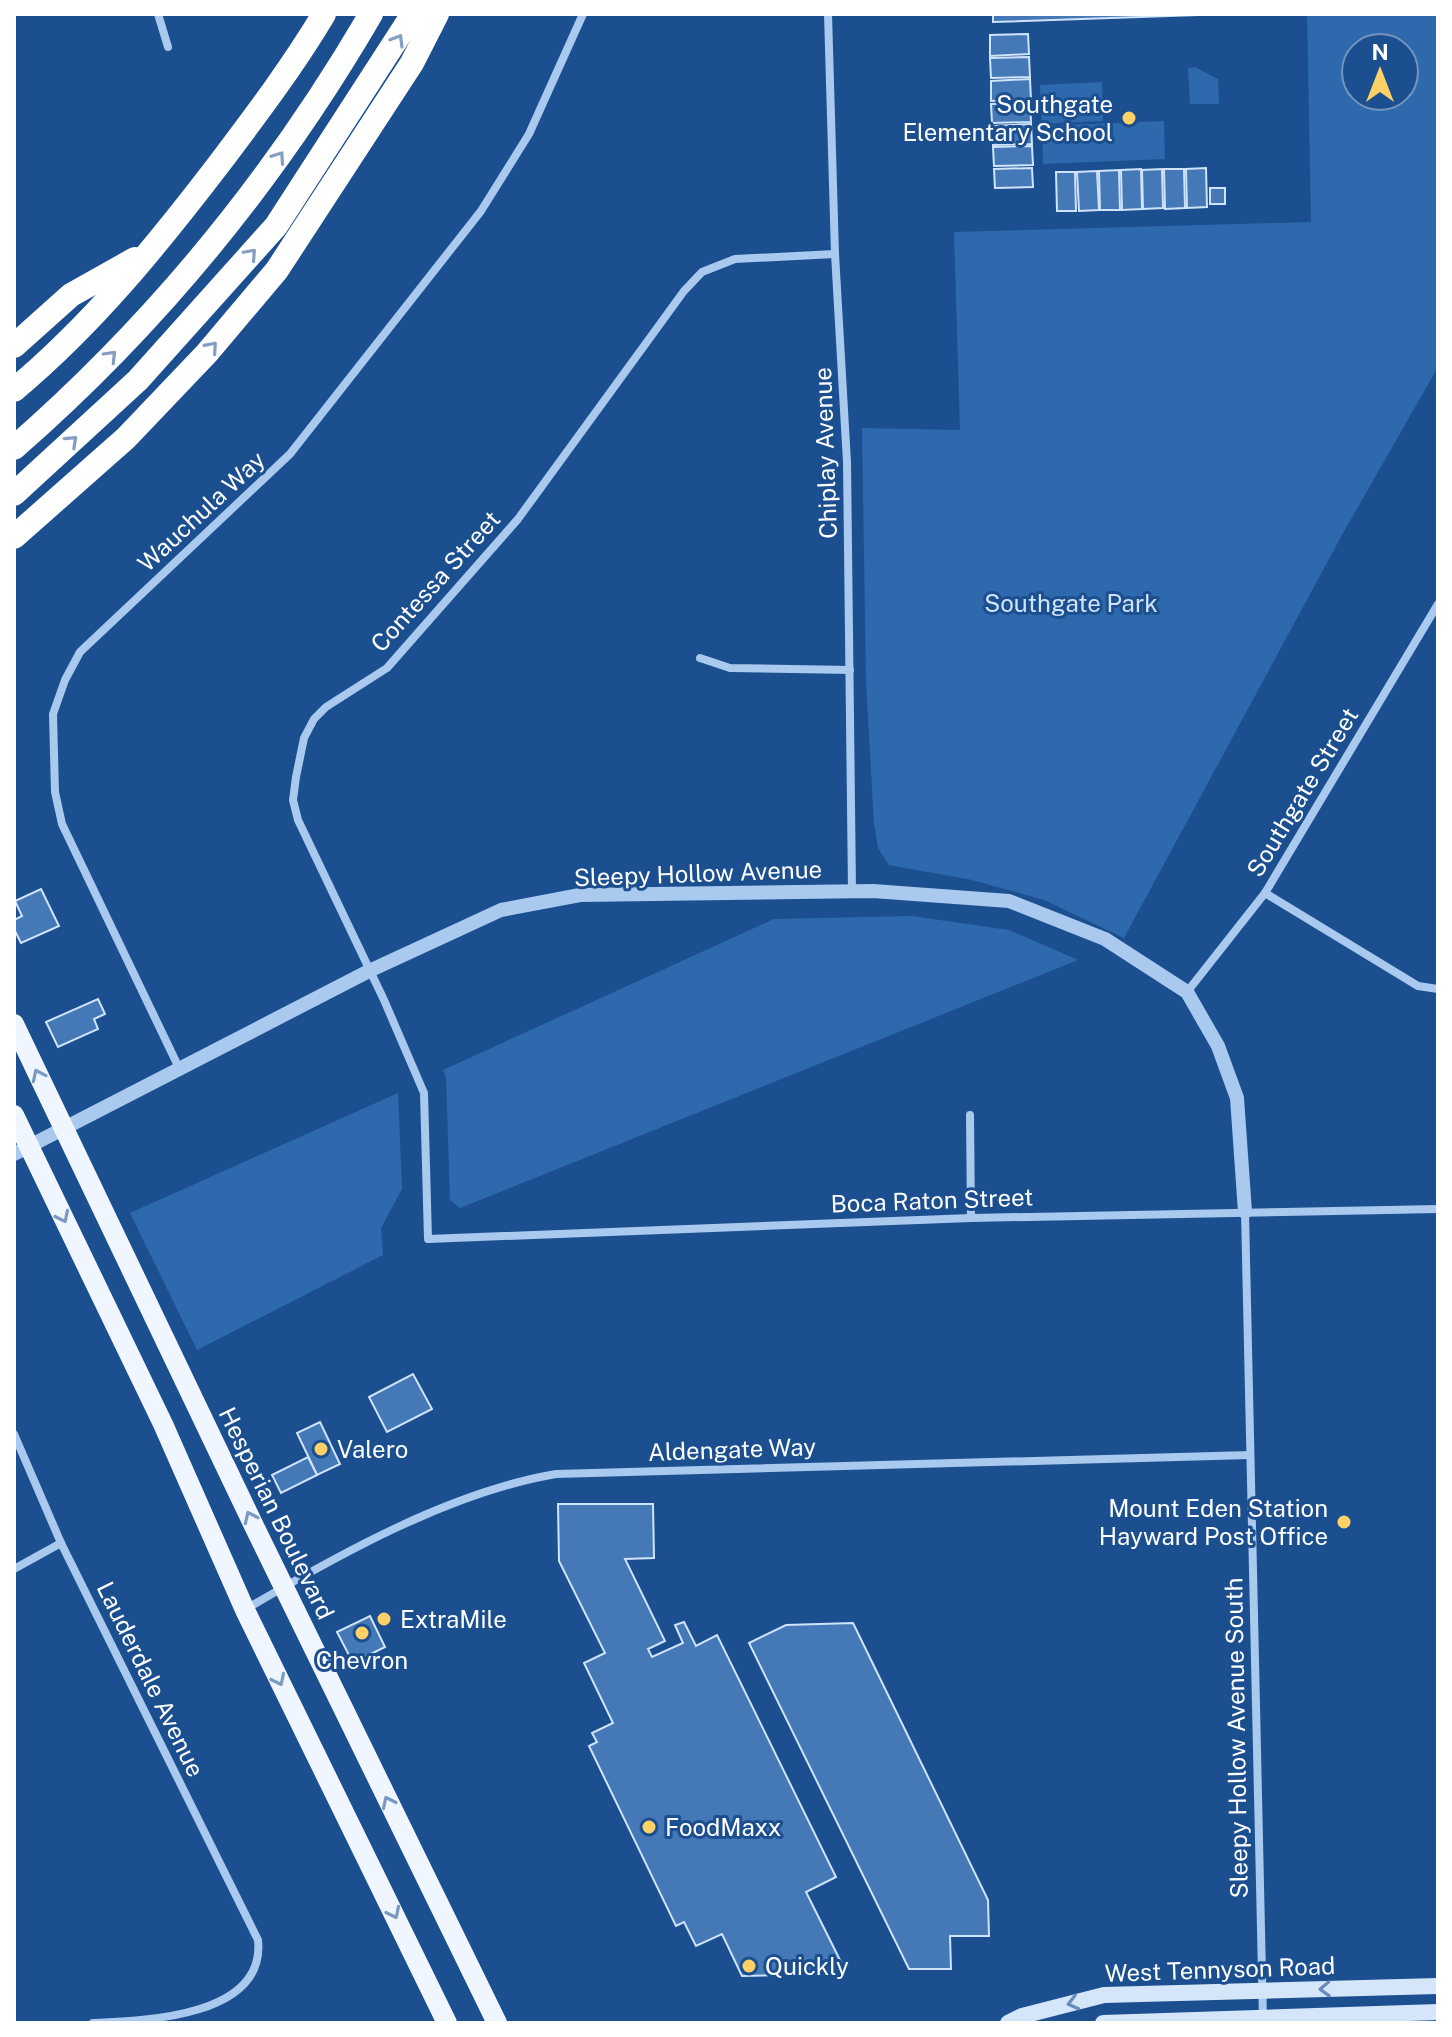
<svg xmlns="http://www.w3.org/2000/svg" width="1452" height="2037" font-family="'Public Sans',sans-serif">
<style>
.green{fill:#2e69ad;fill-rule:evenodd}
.building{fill:#4478b7;stroke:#cfe3fa;stroke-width:2}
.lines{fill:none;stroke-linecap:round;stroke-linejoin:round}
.minor{stroke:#a9c9ee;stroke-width:8}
.tertiary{stroke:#a9c9ee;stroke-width:14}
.secondary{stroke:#d6e6fa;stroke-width:16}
.primary{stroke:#f0f6ff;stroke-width:20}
.motorway{stroke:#fff;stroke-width:24}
.oneway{stroke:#829ec1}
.oneway2{stroke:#7b9ac1}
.oneway3{stroke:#668bba}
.poi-dot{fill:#ffd166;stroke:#1b4f8f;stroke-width:3}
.labels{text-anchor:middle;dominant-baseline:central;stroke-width:6;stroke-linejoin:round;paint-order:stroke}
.poi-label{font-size:24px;fill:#fff;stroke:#1b4f8f;text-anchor:start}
.street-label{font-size:24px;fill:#fff;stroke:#1b4f8f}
.park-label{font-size:24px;fill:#cfe3fa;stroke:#1b4f8f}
</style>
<rect width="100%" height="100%" fill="#1b4f8f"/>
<!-- green -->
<g class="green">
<path d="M1307 14H1438V367L1342 535 1124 938 1044 900 972 880 889 865 878 848 874 824 866 682 862 428 960 430 954 232 1311 222ZM1356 48H1404V96H1356Z"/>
<path d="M1195 67 1218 79 1219 104H1190L1188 68Z"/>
<path d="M1102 82 1103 121 1042 124 1040 85Z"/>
<path d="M1164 121 1165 159 1043 164 1042 126Z"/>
<path d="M912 916 1009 930 1078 960 460 1208 450 1200 446 1077 443 1070 774 919Z"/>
<path d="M398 1093 402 1189 381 1228 383 1255 197 1350 130 1213Z"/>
</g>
<!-- building -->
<g class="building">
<path d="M993 14H1198V15L993 22Z"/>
<path d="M1028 34 1029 54 990 56V35Z"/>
<path d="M1029 57 1030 77 991 78 990 58Z"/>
<path d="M1030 79 1031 100 991 101V81Z"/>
<path d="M1030 103 1031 122 992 123 991 104Z"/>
<path d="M1031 124 1032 144 993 145 992 126Z"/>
<path d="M1032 146 1033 165 994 166 993 147Z"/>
<path d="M1032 168 1033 187 995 188 994 169Z"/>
<path d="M1206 168 1207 207 1187 208 1186 169Z"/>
<path d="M1141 169 1142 209 1122 210 1121 170Z"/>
<path d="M1162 169 1163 208 1143 209 1142 170Z"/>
<path d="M1164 169H1184L1185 208 1165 209Z"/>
<path d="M1119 170 1120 210H1100L1099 171Z"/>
<path d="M1097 171 1099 210 1079 211 1077 172Z"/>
<path d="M1056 172H1075L1076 211H1057Z"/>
<rect x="1210" y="188" width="15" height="16"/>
<path d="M41 889 59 926 21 943 14 929V920L22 916 15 901Z"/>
<path d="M98 999 105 1014 94 1019 98 1029 58 1047 46 1022Z"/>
<path d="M413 1374 432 1409 387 1432 369 1397Z"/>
<path d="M320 1422 340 1464 317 1475 297 1433Z"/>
<path d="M308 1457 317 1475 281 1493 272 1475Z"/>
<path d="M558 1504H653L654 1558 625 1559 665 1641 648 1649 652 1657 683 1643 675 1625 684 1622 696 1646 717 1635 836 1877 806 1892 843 1966 826 1974 742 1976 722 1934 696 1946 684 1922 676 1926 589 1746 597 1742 592 1733 613 1723 584 1663 605 1653 559 1561Z"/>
<path d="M370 1616 385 1647 353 1663 337 1632Z"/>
<path d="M853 1623 988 1900 989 1936H950L951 1969H909L749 1643 786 1625Z"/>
</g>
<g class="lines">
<!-- minor -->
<g class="minor">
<path d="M158 14 168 47"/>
<path d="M828 14 835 254 847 462 852 891"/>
<path d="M835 254 735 259 702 272 684 291 518 519 387 668 326 707 314 719 304 738 296 777 293 800 298 820 384 1000 424 1093 428 1239 971 1218 1438 1209"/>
<path d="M700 658 730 668 850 670"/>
<path d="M1265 893 1418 986 1438 989"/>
<path d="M1187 992 1265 893 1438 604"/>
<path d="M180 1070 62 824 55 792 53 714 65 680 80 652 290 454 481 211 529 134 583 14"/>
<path d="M970 1115 971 1218"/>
<path d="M1245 1212 1263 2019"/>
<path d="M14 1434 61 1543 258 1940C266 2017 144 2021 93 2023"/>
<path d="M14 1569 61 1543"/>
<path d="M246 1609C338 1555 450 1492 556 1474L1250 1455"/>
</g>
<!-- tertiary -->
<path class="tertiary" d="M14 1154 369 971 501 910 580 895 873 891 1009 901 1105 939 1187 992 1218 1046 1237 1098 1245 1212"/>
<!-- secondary -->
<g class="secondary">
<path d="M1008 2023 1022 2016 1104 1995 1438 1986"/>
<path d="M1103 2023 1438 2012"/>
</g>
<!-- primary -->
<g class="primary">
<path d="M14 1024 255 1528 497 2023"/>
<path d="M14 1115 163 1424 245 1610 447 2023"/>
</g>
<!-- motorway -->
<g class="motorway">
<path d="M14 346 71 295 135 259"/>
<path d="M14 390C93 324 157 245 219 164 256 115 293 66 324 14"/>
<path d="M14 448C156 324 276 177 371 14"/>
<path d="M14 494 138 380 276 226 413 14"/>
<path d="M14 537 126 438 207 353 277 270 412 63 437 14"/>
</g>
</g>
<!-- one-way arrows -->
<defs><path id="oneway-chevron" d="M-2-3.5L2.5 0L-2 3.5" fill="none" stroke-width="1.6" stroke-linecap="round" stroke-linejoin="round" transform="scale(2)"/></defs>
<g class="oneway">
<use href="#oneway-chevron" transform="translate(398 40) rotate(-59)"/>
<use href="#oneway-chevron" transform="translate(279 157) rotate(-55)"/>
<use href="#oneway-chevron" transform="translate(251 254) rotate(-48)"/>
<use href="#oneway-chevron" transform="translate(212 347) rotate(-49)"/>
<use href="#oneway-chevron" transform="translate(111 356) rotate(-46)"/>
<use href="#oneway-chevron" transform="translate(72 441) rotate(-43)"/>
</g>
<g class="oneway2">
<use href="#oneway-chevron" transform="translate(38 1075) rotate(-115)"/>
<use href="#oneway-chevron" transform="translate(63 1217) rotate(64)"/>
<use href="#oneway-chevron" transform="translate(250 1517) rotate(-115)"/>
<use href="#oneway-chevron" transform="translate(279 1680) rotate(64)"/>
<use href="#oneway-chevron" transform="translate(388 1802) rotate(-116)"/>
<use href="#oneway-chevron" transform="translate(394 1913) rotate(64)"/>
</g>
<g class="oneway3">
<use href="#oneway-chevron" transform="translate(1325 1989) rotate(178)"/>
<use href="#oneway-chevron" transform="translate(1073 2003) rotate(166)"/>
</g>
<!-- markers -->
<g class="poi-dot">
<circle cx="1129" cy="118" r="8"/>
<circle cx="321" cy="1449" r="8"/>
<circle cx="1344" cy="1522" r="8"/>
<circle cx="384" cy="1619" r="8"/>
<circle cx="362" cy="1633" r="8"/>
<circle cx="649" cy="1827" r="8"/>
<circle cx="749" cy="1966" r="8"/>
</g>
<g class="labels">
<!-- poi labels -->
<g class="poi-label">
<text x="1113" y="104" text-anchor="end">Southgate<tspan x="1113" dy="28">Elementary School</tspan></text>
<text x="337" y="1449">Valero</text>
<text x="1328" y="1508" text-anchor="end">Mount Eden Station<tspan x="1328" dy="28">Hayward Post Office</tspan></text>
<text x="400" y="1619">ExtraMile</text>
<text x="362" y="1660" text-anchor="middle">Chevron</text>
<text x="665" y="1827">FoodMaxx</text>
<text x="765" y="1966">Quickly</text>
</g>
<!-- street labels -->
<g class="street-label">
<text transform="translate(825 453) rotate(-92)">Chiplay Avenue</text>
<text transform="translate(201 511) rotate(-43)">Wauchula Way</text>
<text transform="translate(435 581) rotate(-48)">Contessa Street</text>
<text transform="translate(1302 792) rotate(-59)">Southgate Street</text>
<text transform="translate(698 873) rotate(-2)">Sleepy Hollow Avenue</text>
<text transform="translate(932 1200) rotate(-2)">Boca Raton Street</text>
<text transform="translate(732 1449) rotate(-2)">Aldengate Way</text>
<text transform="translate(277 1513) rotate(64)">Hesperian Boulevard</text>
<text transform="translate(151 1679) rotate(64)">Lauderdale Avenue</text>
<text transform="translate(1236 1738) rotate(-91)">Sleepy Hollow Avenue South</text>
<text transform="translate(1220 1969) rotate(-2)">West Tennyson Road</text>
</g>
<!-- park labels -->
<g class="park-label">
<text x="1071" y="603">Southgate Park</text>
</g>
</g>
<!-- border -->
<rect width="1452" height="2037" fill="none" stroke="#ffffff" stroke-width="32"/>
<!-- north arrow -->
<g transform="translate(1380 72)"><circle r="38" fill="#1b4f8f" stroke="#7695bc" stroke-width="2"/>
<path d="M0-6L14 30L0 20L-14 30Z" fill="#ffd166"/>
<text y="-12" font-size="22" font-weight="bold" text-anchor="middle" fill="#ffffff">N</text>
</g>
</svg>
